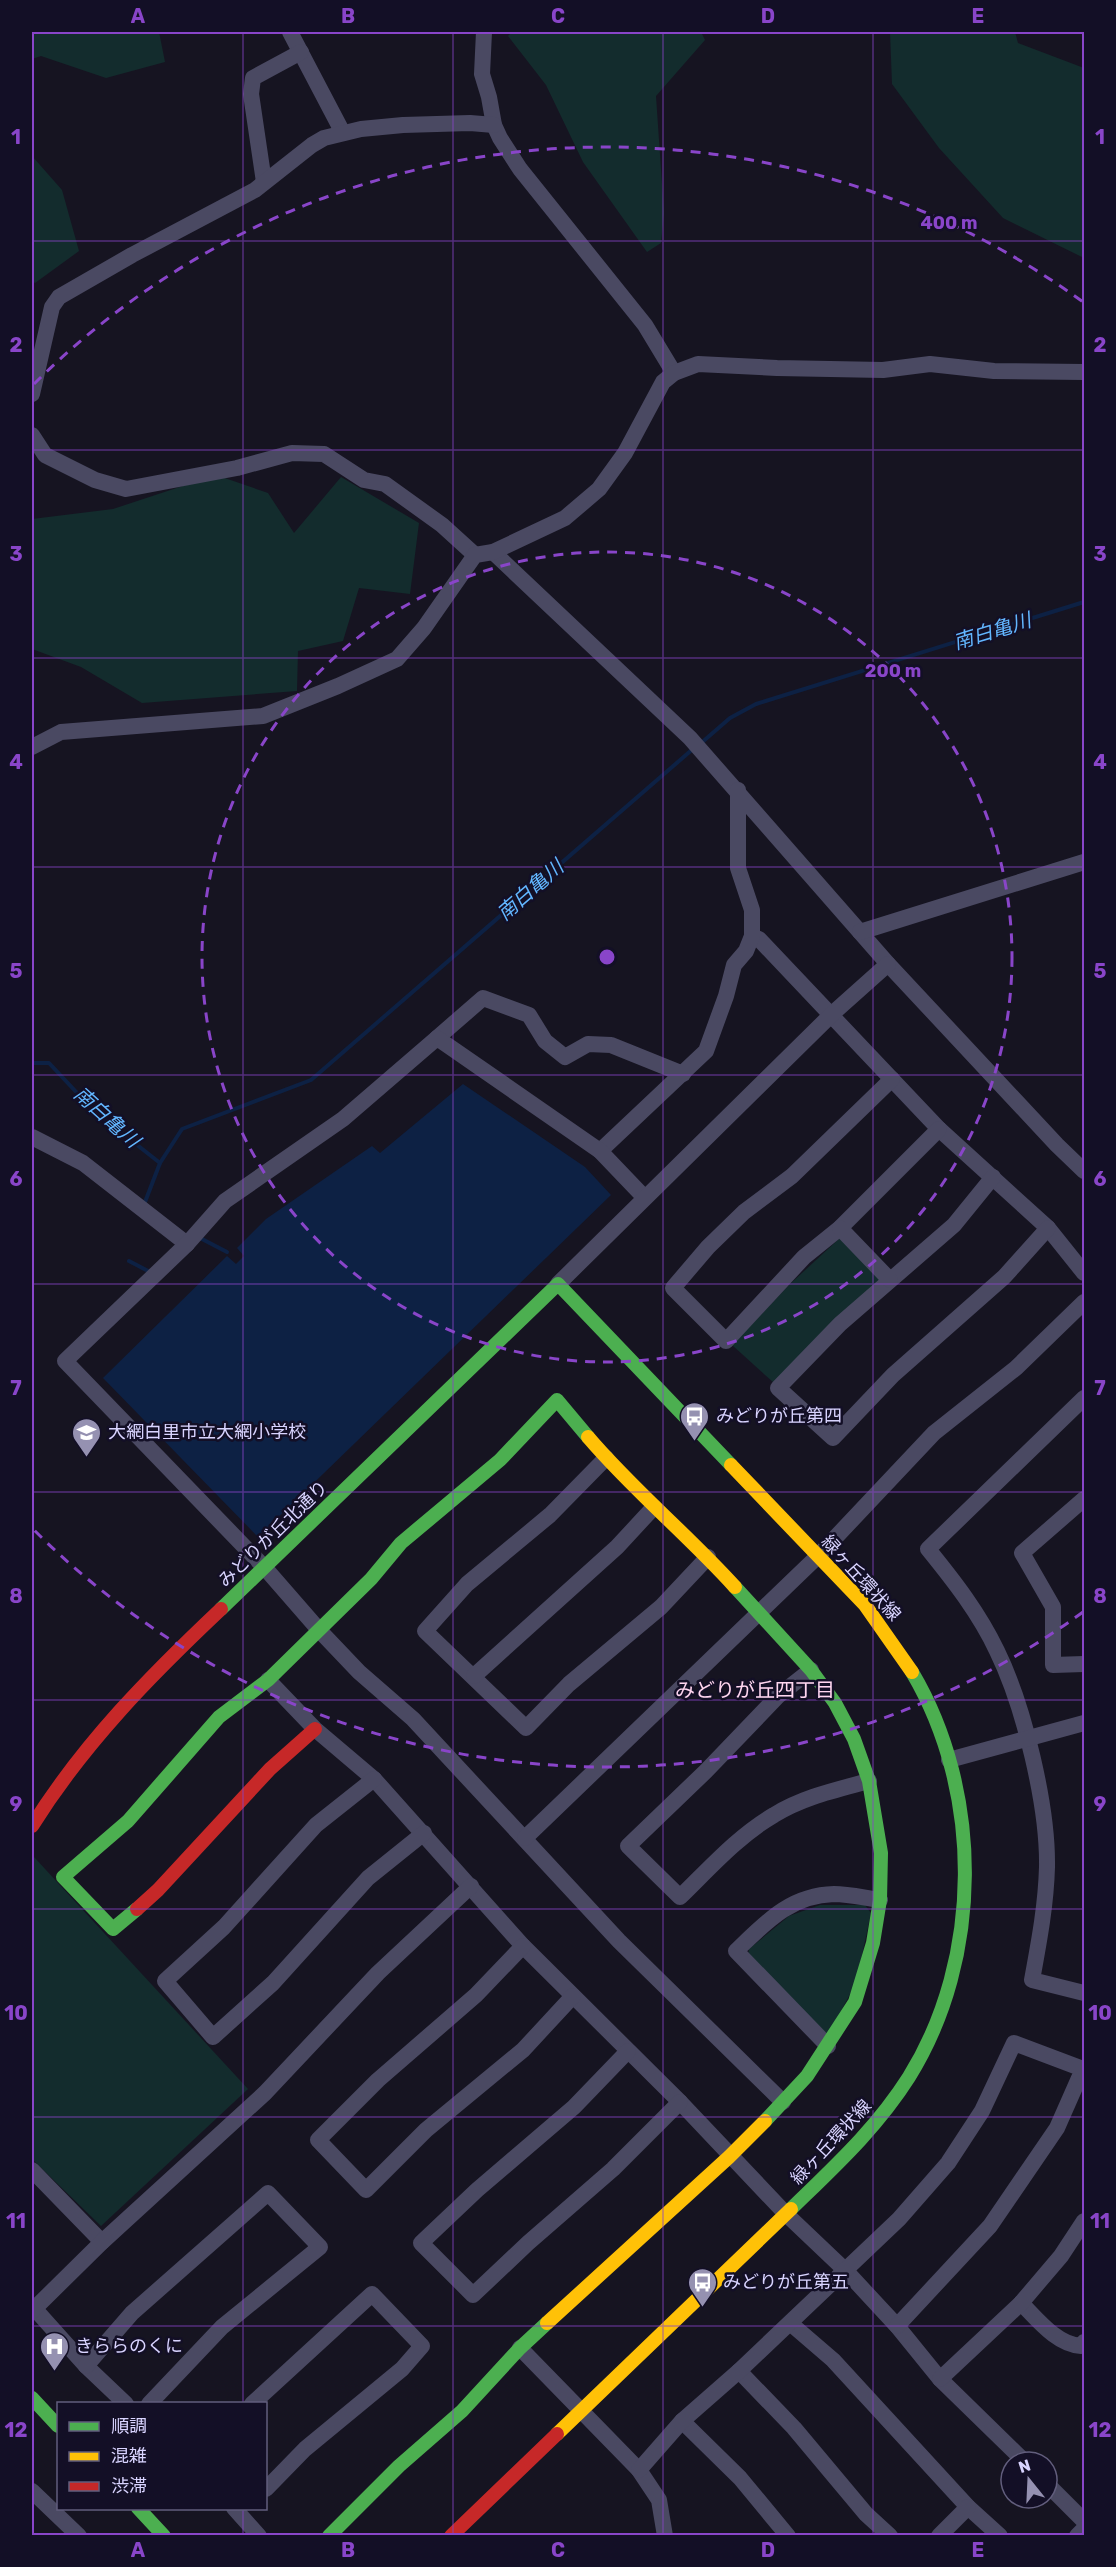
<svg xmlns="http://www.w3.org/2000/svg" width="1116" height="2567" font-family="Rubik,'Noto Sans JP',sans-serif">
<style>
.green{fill:#132c2d}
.water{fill:#0d2144}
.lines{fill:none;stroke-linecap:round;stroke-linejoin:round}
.stream{stroke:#0d2144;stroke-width:4}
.street{stroke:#4a4962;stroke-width:16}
.fast{stroke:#4caf50;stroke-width:14}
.slow{stroke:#ffc107;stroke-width:14}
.jam{stroke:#c62828;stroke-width:14}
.grid{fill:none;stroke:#8945c9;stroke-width:1.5;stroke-opacity:0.55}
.ring{fill:none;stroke:#8945c9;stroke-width:3;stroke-dasharray:10 8}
.labels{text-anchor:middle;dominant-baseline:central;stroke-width:5;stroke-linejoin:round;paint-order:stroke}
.poi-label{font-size:18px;fill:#d9d4ff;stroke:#130f26;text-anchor:start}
.street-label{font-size:18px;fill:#d9d4ff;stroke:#130f26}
.water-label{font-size:20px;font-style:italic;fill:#62b6ff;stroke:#130f26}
.neighbourhood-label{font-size:20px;fill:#ffd6f0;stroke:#130f26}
.centre{fill:#8945c9;stroke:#130f26;stroke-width:3}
.ring-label{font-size:18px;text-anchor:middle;font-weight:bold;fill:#8945c9;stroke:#130f26;stroke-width:5;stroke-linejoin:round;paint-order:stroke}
.neatline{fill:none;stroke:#8945c9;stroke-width:2}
.grid-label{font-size:20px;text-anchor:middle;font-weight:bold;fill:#8945c9}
</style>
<rect width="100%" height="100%" fill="#161421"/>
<!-- green -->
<g class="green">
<path d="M32 32H159L165 62 106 78 41 56 32 59Z"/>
<path d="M512 32H701L705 40 656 96 664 213 661 243 647 252 583 162 546 85 508 36Z"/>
<path d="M890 32H1015L1018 43 1084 68V258L1003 218 939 148 892 84Z"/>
<path d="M32 156 62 190 79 251 35 283 32 281Z"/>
<path d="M216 475 268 493 294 533 341 477 419 523 410 594 359 588 343 641 298 651 297 691 142 703 81 667 32 649V519L113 509Z"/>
<path d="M841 1237 882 1281 774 1383 732 1345 789 1285Z"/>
<path d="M34 1857 248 2089 101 2226 32 2159V1860Z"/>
<path d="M820 1905H865L871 1913 856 1983 828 2035 748 1956 749 1949 789 1916Z"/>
</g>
<!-- water -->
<path class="water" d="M463 1084 585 1167 611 1195 258 1537 103 1378 227 1256 236 1264 244 1256 237 1248 266 1219 372 1146 380 1153Z"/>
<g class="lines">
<!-- stream -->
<g class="stream">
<path d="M700 744 730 718 756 704 1084 602"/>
<path d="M32 1063H49L94 1111 160 1163"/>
<path d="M145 1202 160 1163 182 1129 311 1080 694 748"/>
<path d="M200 1238 227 1252"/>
<path d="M129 1261 152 1273"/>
</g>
<!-- street -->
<g class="street">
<path d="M290 32 343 133"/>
<path d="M484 32 482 74 489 97 494 125 500 138 520 169 645 325 674 373"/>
<path d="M264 182 251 94 253 78 301 52"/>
<path d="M32 394 52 307 59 297 132 255 255 190 312 145 324 138 361 129 403 125 470 123 494 125"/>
<path d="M32 435 45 455 95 480 126 489 237 468 292 453 324 454 364 480 385 484 442 525 475 555"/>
<path d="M493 552 690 738 888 964 1057 1145 1084 1171"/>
<path d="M32 747 61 732 263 716 338 686 397 659 424 628 475 555 493 552 565 518 599 489 625 453 663 382 674 373 698 364 777 368 883 370 930 364 994 371 1084 372"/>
<path d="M860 932 1084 862"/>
<path d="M752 936 759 939 939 1129 1048 1228 1084 1273"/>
<path d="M437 1038 483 998 529 1015 545 1041 565 1057 588 1044 611 1045 683 1074"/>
<path d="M892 1079 792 1176 744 1212 708 1247 673 1288 726 1341 804 1257 840 1228 939 1129"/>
<path d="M32 1137 83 1163 187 1244"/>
<path d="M600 1151 706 1051 726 996 734 965 746 951 752 936V910L738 868V790"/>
<path d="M993 1177 954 1225 840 1324 778 1388 833 1438 893 1375 1004 1277 1048 1228"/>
<path d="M644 1197 600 1151 437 1038 343 1119 225 1201 187 1244 65 1361 265 1568 319 1630 359 1672 413 1719 619 1941 783 2102"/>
<path d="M840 1228 890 1280"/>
<path d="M558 1284 832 1014 888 964"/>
<path d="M1084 1398 928 1549C954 1581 979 1613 997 1651 1024 1706 1048 1806 1047 1867 1046 1905 1039 1942 1032 1980L1084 1993"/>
<path d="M606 1458 550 1515 467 1584 425 1631 526 1728 569 1684 661 1607 708 1557"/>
<path d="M1084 1499 1022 1553 1053 1607V1665L1084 1664"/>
<path d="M811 1670 778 1696 706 1771 628 1846 680 1897C709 1869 738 1836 774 1815 803 1797 836 1790 869 1781"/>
<path d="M474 1676 617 1547 654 1507"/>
<path d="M268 1680 315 1729 374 1779 523 1946 680 2102 786 2214 846 2271 897 2326 940 2379 1025 2462"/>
<path d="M949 1760 1084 1723"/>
<path d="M374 1779 316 1825 224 1927 165 1981 213 2037 273 1983 368 1878 424 1833"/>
<path d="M525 1838 818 1556 934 1433 1016 1368 1084 1302"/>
<path d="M523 1946 476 1995 378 2080 318 2140 366 2190 426 2130 523 2050 573 1996"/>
<path d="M828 2046 736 1951C765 1923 790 1895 834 1894 849 1894 865 1898 880 1900"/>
<path d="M628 2051 574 2107 477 2190 421 2243 473 2295 528 2243 613 2169 680 2102"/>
<path d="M32 2170 102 2242"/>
<path d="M1021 2303C1037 2319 1057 2345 1081 2346L1084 2342"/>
<path d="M34 2308 86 2366 126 2404"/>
<path d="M32 2311 102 2242 265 2093 378 1973 471 1886"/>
<path d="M790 2323 833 2360 968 2507 1000 2536"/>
<path d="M520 2348 639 2470 659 2500 665 2536"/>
<path d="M86 2366 132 2313 268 2193 320 2247 222 2327 149 2404"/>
<path d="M739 2371 794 2428 866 2514 890 2536"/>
<path d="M940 2379 1021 2303 1061 2256 1084 2221"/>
<path d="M252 2404 372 2294 422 2346 402 2369 305 2449 266 2489"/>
<path d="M682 2421 740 2478 788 2536"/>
<path d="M639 2470 682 2421 739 2371 899 2219 948 2163 982 2111 1014 2043 1083 2069 1057 2128 990 2226 897 2326"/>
<path d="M1047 2484 1084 2521"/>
<path d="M32 2491 79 2536"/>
<path d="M234 2508 259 2536"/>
<path d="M939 2536 968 2507"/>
<path d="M1077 2536 1084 2529"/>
</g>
<!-- fast -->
<g class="fast">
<path d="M735 1587 811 1670 835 1703 854 1739 869 1781 881 1853 880 1900 873 1943 855 2002 807 2076 765 2121"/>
<path d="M221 1609 558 1284 731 1465"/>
<path d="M137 1909 113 1929 63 1877 128 1821 219 1717 268 1680 371 1579 401 1543 500 1460 557 1400 588 1437"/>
<path d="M791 2209C834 2167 876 2129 909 2077 983 1958 983 1792 912 1672"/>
<path d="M32 2398 58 2426"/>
<path d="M138 2508 164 2536"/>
<path d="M329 2536 399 2466 462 2411 520 2348 547 2323"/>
</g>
<!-- slow -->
<g class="slow">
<path d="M588 1437C633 1490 688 1535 735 1587"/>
<path d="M731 1465 865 1605 912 1672"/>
<path d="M547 2323 729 2157 765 2121"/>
<path d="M557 2434 791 2209"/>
</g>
<!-- jam -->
<g class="jam">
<path d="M32 1826C84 1743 150 1676 221 1609"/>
<path d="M137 1909 158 1890 270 1769 315 1729"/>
<path d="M451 2536 557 2434"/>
</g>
</g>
<!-- grid -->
<path class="grid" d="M243 32V2404M453 32V2536M663 32V2536M873 32V2536M32 241H1084M32 450H1084M32 658H1084M32 867H1084M32 1075H1084M32 1284H1084M32 1492H1084M32 1700H1084M32 1909H1084M32 2117H1084M32 2326H1084M243 2508V2536"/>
<!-- distance rings -->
<g class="ring">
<circle cx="607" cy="957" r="405"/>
<path d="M1083 1612A810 810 0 0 1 34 1530M34 384A810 810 0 0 1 1083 302"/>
</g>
<!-- icons -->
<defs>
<symbol id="bus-pin" viewBox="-11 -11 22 30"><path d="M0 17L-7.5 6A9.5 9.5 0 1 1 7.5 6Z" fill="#9591b1" stroke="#130f26"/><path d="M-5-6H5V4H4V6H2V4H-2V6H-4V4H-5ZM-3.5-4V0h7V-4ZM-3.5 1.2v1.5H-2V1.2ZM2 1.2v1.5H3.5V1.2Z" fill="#fff"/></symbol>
<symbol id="school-pin" viewBox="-11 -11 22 30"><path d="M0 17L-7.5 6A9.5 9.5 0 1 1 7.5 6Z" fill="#9591b1" stroke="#130f26"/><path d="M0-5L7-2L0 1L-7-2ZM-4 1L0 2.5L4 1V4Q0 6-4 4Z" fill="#fff"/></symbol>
<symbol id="hospital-pin" viewBox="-11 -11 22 30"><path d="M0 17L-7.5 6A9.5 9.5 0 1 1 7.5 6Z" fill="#9591b1" stroke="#130f26"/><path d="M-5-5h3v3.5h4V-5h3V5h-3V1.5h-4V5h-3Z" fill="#fff"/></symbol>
</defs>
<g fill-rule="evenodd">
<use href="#bus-pin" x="678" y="1400" width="33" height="45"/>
<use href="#school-pin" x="70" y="1416" width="33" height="45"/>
<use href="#bus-pin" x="686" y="2266" width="33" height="45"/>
<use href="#hospital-pin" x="38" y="2330" width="33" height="45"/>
</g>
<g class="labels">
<!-- poi labels -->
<g class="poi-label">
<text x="716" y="1416">みどりが丘第四</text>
<text x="108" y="1432">大網白里市立大網小学校</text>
<text x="723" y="2282">みどりが丘第五</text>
<text x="75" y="2346">きららのくに</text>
</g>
<!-- street labels -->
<g class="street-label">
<text transform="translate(273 1534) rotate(-44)">みどりが丘北通り</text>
<text transform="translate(861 1578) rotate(48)">緑ヶ丘環状線</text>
<text transform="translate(831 2142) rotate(-47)">緑ヶ丘環状線</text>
</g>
<!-- water labels -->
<g class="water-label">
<text transform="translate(992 631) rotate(-17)">南白亀川</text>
<text transform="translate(530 890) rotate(-41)">南白亀川</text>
<text transform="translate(107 1117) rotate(42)">南白亀川</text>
</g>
<!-- neighbourhood labels -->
<g class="neighbourhood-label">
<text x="755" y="1690">みどりが丘四丁目</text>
</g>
</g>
<circle cx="607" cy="957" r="9" class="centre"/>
<g class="ring-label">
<text x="949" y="229">400 m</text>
<text x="893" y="677">200 m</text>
</g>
<!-- border -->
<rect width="1116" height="2567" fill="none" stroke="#130f26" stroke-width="66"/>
<!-- legend -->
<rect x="57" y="2402" width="210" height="108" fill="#130f26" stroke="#625e7d" stroke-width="1.5"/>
<rect x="69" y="2422" width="30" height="9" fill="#4caf50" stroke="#625e7d" stroke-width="1.5"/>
<text x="111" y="2432" font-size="18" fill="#d9d4ff">順調</text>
<rect x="69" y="2452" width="30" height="9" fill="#ffc107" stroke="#625e7d" stroke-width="1.5"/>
<text x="111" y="2462" font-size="18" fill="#d9d4ff">混雑</text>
<rect x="69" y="2482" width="30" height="9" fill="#c62828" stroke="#625e7d" stroke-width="1.5"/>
<text x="111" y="2492" font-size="18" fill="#d9d4ff">渋滞</text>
<!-- north arrow -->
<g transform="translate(1029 2480) rotate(342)"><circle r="28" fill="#130f26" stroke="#625e7d" stroke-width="1.5"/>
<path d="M0-4.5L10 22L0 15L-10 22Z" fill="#9591b1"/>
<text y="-9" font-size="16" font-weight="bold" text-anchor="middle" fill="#d9d4ff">N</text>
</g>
<rect x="33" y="33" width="1050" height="2501" class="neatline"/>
<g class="grid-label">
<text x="138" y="23">A</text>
<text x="348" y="23">B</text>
<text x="558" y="23">C</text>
<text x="768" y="23">D</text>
<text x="978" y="23">E</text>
<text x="16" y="144">1</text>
<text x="1100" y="144">1</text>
<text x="16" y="352">2</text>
<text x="1100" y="352">2</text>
<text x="16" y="561">3</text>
<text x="1100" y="561">3</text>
<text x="16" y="769">4</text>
<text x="1100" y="769">4</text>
<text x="16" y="978">5</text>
<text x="1100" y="978">5</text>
<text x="16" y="1186">6</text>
<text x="1100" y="1186">6</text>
<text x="16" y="1395">7</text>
<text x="1100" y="1395">7</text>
<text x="16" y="1603">8</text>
<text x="1100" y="1603">8</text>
<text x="16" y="1811">9</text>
<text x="1100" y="1811">9</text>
<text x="16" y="2020">10</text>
<text x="1100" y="2020">10</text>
<text x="16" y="2228">11</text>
<text x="1100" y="2228">11</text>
<text x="16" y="2437">12</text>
<text x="1100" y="2437">12</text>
<text x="138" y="2557">A</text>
<text x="348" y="2557">B</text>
<text x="558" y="2557">C</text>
<text x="768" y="2557">D</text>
<text x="978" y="2557">E</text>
</g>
</svg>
